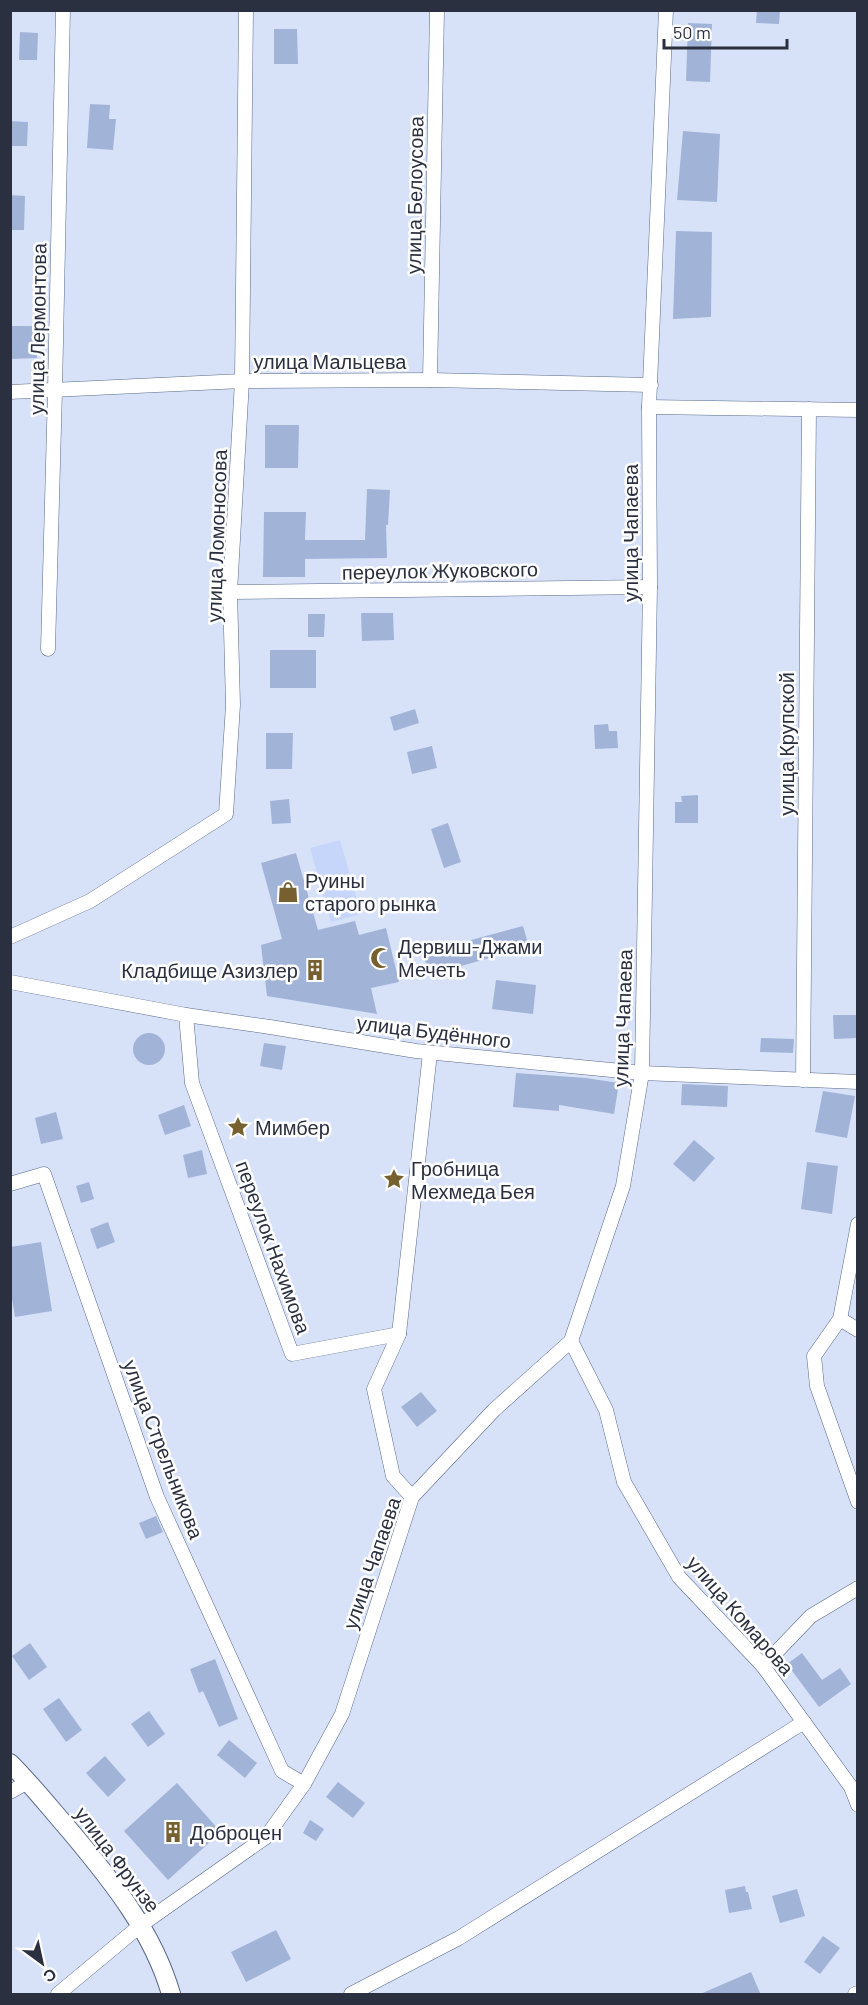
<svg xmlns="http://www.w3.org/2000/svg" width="868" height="2005" font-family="Barlow,sans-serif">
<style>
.built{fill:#c6d6fa}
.building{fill:#a2b3d8}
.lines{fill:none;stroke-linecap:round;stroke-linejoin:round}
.street-casing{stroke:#5a698b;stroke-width:15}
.secondary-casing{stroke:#5a698b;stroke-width:20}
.street{stroke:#fff;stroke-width:14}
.secondary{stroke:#fff;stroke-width:18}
.labels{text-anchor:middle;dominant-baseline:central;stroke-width:5;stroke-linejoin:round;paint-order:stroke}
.street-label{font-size:20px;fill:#2a303f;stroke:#fff}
.poi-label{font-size:20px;fill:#2a303f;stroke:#fff;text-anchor:start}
</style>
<rect width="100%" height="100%" fill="#d7e2f9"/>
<!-- built -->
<path class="built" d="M340 840 361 914 331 922 310 848Z"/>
<!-- building -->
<g class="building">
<path d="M757 10H780L779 24 756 23Z"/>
<path d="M688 23 712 24 710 82 686 81Z"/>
<path d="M274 29H297L298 64H274Z"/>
<path d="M20 32 38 33 37 60H19Z"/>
<path d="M90 104 110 105 109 119H116L113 150 87 148Z"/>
<path d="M10 121 28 122 27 146H10Z"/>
<path d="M683 131 720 134 717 202 677 200Z"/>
<path d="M10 195 25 196 24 230H10Z"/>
<path d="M676 231 712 232 711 317 673 319Z"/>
<path d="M10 326H36L37 358 10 359Z"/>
<path d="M265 425H299L298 468H265Z"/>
<path d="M367 489 390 490 388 525H386L387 558 305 559V577H263L264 512H306L305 540H365Z"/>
<path d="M361 613H393L394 640 362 641Z"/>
<path d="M308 614H325L324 637H308Z"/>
<rect x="270" y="650" width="46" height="38"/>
<path d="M415 709 419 723 394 731 390 717Z"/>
<path d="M608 724 609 731H617L618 748 595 749 594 725Z"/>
<path d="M266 733H293L292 769H266Z"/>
<path d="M432 746 437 768 412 774 407 752Z"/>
<path d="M698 795V823H675V802H682L681 796Z"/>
<path d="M289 799 291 823 272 824 270 801Z"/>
<path d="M448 823 461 862 444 868 431 829Z"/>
<path d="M296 853 318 930 355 921 359 935 386 928 399 982 371 988 377 1014 267 996 261 945 282 939 261 863Z"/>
<path d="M523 926 529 947 429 975 423 953Z"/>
<path d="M496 980 536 985 533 1014 492 1009Z"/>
<path d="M833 1015H858V1038L834 1039Z"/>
<circle cx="149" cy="1049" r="16"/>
<path d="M761 1038 794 1039 793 1053 760 1052Z"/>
<path d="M264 1043 286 1046 282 1070 260 1066Z"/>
<path d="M516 1073 586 1078 619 1083 614 1114 559 1105V1111L513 1107Z"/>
<path d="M682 1084 728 1086 727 1107 681 1105Z"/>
<path d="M823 1091 855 1096 847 1138 815 1132Z"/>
<path d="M184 1105 191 1126 165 1135 158 1115Z"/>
<path d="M56 1112 63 1139 41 1144 35 1118Z"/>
<path d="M694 1140 715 1158 694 1182 673 1164Z"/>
<path d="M202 1150 207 1174 188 1178 183 1155Z"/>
<path d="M807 1162 838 1166 832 1214 801 1209Z"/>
<path d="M89 1182 94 1199 81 1203 76 1186Z"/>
<path d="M108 1222 115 1242 97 1249 90 1229Z"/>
<path d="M41 1242 52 1311 15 1317 10 1287V1247Z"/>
<path d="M421 1392 437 1411 417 1427 401 1407Z"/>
<path d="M156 1516 163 1532 146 1539 139 1523Z"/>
<path d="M30 1643 47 1667 29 1680 12 1656Z"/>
<path d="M802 1653 822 1680 840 1668 851 1684 819 1707 787 1664Z"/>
<path d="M215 1659 238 1719 219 1727 203 1691 199 1693 190 1669Z"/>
<path d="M59 1698 82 1730 66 1742 43 1709Z"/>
<path d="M149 1711 165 1734 148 1747 131 1724Z"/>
<path d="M229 1740 257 1763 245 1778 217 1755Z"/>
<path d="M105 1756 126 1780 108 1797 86 1773Z"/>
<path d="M338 1782 365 1803 353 1818 326 1797Z"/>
<path d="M177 1783 221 1832 168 1880 124 1831Z"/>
<path d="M310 1820 324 1829 316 1841 303 1833Z"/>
<path d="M745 1886 746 1892H748L752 1909 729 1913 725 1890Z"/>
<path d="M797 1889 805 1916 780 1923 772 1896Z"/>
<path d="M276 1930 291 1959 246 1982 231 1952Z"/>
<path d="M823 1936 840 1948 820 1974 804 1962Z"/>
<path d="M751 1972 761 1995H698Z"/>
</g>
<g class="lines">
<defs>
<g id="street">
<path d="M430 380 437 10"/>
<path d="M10 392 242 381 430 380 651 385"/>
<path d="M649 407 858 410"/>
<path d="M230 592 650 587"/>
<path d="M48 649 55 390 63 10"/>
<path d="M10 937 90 901 226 814 233 705 230 592 242 381 246 10"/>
<path d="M10 982 186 1015 270 1027 416 1051 642 1073 858 1082"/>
<path d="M186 1015 192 1083 292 1354 399 1334"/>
<path d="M803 1080 809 409"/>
<path d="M10 1184 44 1174 157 1497 282 1771 304 1784"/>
<path d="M858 1224 840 1319 814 1356 817 1386 858 1502"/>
<path d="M840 1319 858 1330"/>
<path d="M571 1341 606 1410 624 1482 679 1577 763 1666 851 1787 858 1805"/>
<path d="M412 1497 393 1476 374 1389 399 1334 430 1053"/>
<path d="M763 1666 811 1616 858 1588"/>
<path d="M10 1792 28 1782"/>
<path d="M58 1994 141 1925 266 1837 304 1784 342 1714 412 1497 494 1410 571 1341 623 1186 642 1073 650 587 649 407 666 10"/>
<path d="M351 1994 459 1938 804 1722"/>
<path d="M855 1994 858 1993"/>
</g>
<path id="secondary" d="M10 1763C32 1785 51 1809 71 1832 112 1881 153 1932 171 1994"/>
</defs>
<!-- street casing -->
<use href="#street" class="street-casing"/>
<!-- secondary casing -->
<use href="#secondary" class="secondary-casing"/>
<!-- street -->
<use href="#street" class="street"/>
<!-- secondary -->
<use href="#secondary" class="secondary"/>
</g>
<!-- icons -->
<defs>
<symbol id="shop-bare" viewBox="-9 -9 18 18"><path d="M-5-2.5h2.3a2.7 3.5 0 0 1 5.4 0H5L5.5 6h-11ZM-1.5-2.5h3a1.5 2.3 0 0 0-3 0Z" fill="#766030" stroke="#fff" stroke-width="2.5" paint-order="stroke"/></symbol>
<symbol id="mosque-bare" viewBox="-9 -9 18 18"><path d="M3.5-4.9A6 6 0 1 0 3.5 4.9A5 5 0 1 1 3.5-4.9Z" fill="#766030" stroke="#fff" stroke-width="2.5" paint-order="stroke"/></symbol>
<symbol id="building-bare" viewBox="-9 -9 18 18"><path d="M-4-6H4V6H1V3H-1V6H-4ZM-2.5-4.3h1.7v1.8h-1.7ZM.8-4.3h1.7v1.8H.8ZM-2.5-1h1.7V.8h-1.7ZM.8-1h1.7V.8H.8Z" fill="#766030" stroke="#fff" stroke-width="2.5" paint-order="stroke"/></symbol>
<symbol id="sight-bare" viewBox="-9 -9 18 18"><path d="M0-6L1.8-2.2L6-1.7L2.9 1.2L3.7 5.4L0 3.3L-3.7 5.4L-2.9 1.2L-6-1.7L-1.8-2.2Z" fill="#766030" stroke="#fff" stroke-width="2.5" paint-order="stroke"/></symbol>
</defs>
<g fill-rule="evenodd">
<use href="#shop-bare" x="273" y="877" width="30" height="30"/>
<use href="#mosque-bare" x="366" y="943" width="30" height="30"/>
<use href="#building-bare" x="300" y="955" width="30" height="30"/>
<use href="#sight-bare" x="223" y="1112" width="30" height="30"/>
<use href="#sight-bare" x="379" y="1164" width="30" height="30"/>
<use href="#building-bare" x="158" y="1817" width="30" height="30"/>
</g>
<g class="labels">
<!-- street labels -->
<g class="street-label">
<text transform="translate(414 195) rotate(-89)">улица Белоусова</text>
<text transform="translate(37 329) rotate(-89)">улица Лермонтова</text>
<text x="330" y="361">улица Мальцева</text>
<text transform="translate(630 533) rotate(-90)">улица Чапаева</text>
<text transform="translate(216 536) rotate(-88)">улица Ломоносова</text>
<text transform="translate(440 570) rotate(-1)">переулок Жуковского</text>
<text transform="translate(786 744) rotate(-90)">улица Крупской</text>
<text transform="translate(622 1018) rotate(-88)">улица Чапаева</text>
<text transform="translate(434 1031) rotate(7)">улица Будённого</text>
<text transform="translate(274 1247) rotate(70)">переулок Нахимова</text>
<text transform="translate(164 1449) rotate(69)">улица Стрельникова</text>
<text transform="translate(371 1563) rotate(-71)">улица Чапаева</text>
<text transform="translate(741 1615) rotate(49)">улица Комарова</text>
<text transform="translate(118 1859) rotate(53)">улица Фрунзе</text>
</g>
<!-- poi labels -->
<g class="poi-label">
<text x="305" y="880">Руины<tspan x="305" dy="23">старого рынка</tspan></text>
<text x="398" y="946">Дервиш-Джами<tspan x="398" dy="23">Мечеть</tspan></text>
<text x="298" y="970" text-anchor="end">Кладбище Азизлер</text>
<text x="255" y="1127">Мимбер</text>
<text x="411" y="1168">Гробница<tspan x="411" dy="23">Мехмеда Бея</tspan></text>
<text x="190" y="1832">Доброцен</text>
</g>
</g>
<!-- border -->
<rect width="868" height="2005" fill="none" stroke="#2a303f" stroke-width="24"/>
<!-- north arrow -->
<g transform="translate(42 1963) rotate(147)" stroke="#ffffff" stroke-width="4.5" paint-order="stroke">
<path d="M0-4.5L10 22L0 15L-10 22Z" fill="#2a303f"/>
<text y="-9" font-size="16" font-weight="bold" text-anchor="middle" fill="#2a303f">С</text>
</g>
<!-- scale -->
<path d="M664 39v9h123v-9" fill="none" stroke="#2a303f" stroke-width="3"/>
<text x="673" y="39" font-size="18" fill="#2a303f" stroke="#ffffff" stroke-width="4.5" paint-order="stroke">50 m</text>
</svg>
